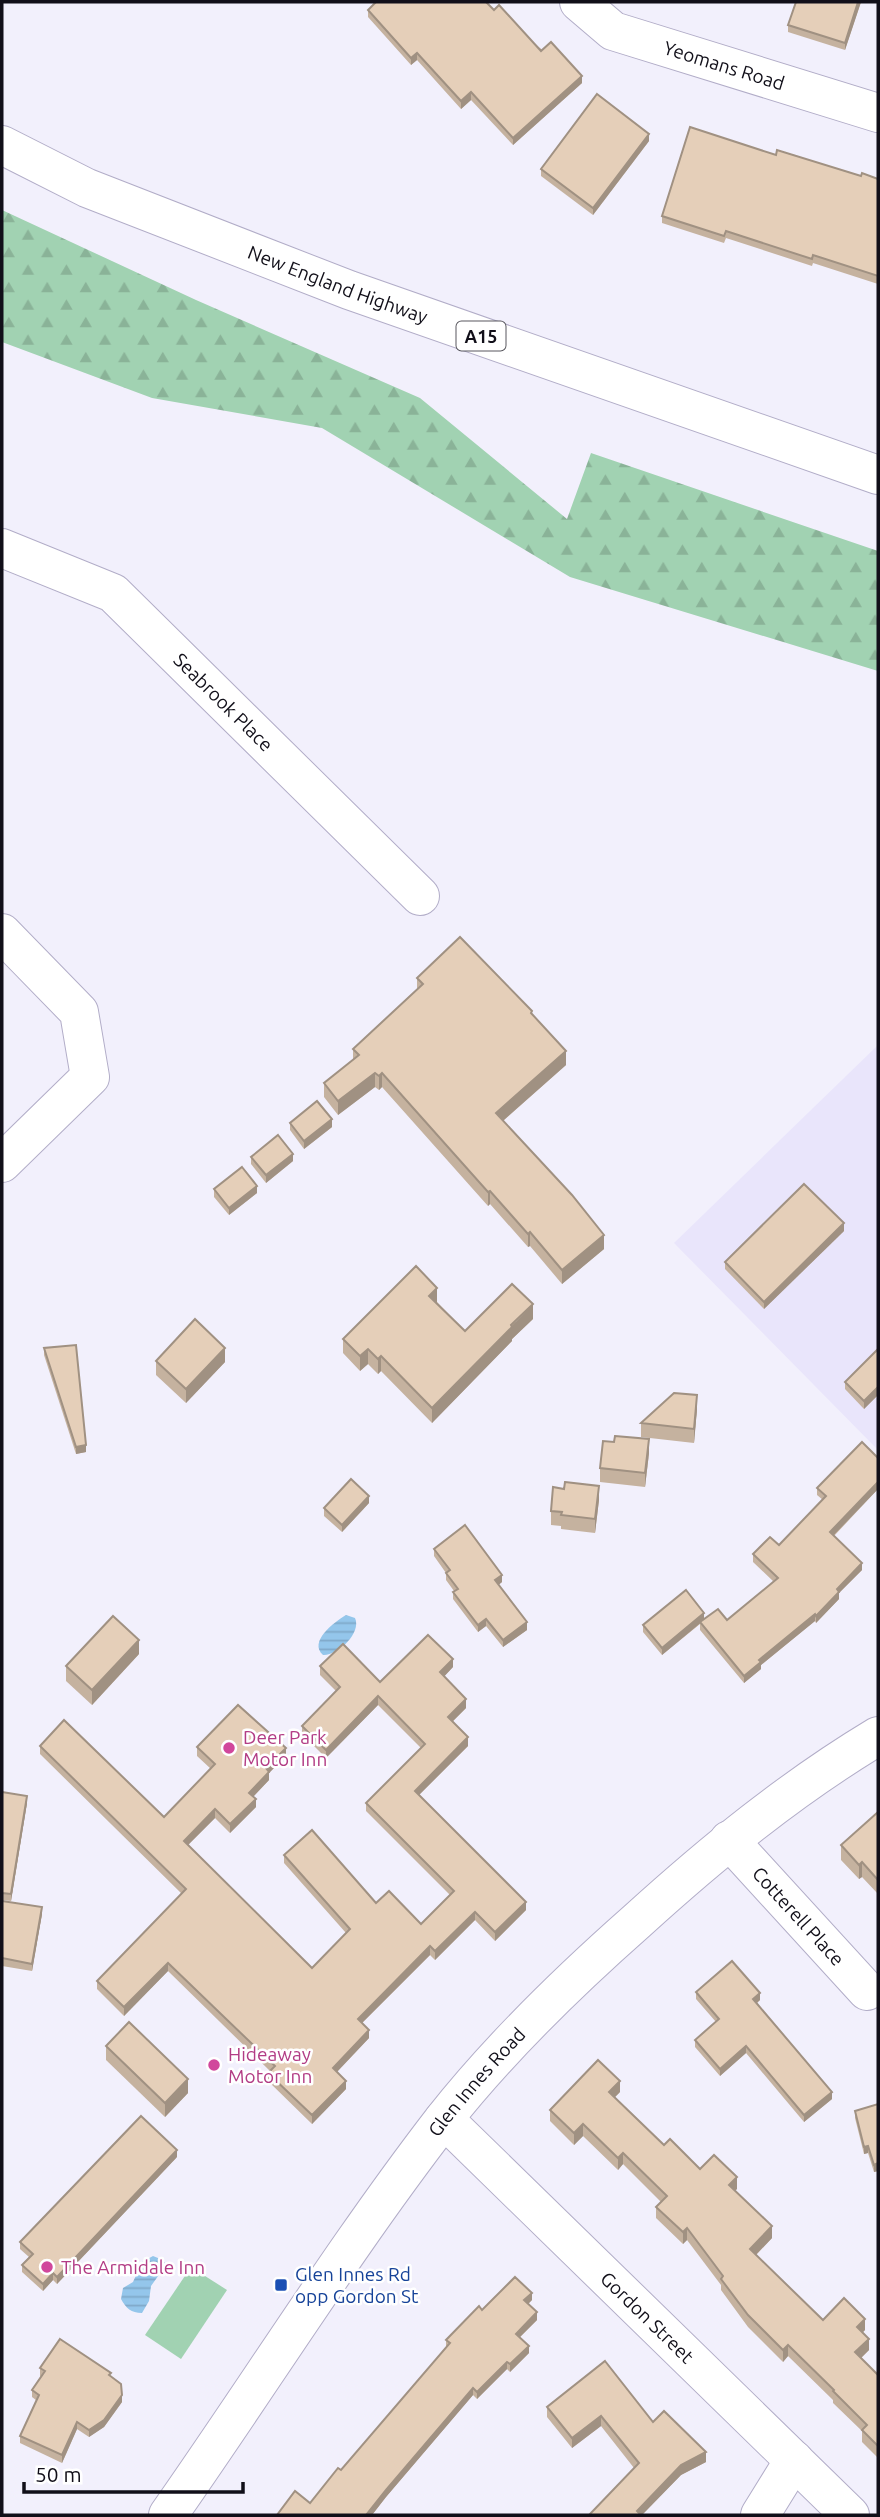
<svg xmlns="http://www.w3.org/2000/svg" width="880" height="2517" font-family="Ubuntu,sans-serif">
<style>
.built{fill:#e9e5fb}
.forest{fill:url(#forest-firs)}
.pitch{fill:#a1d2b2}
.water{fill:url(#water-rules)}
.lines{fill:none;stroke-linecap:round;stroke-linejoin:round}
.minor-casing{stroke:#b2adc8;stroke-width:40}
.major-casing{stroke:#b2adc8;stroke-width:40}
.highway-casing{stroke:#b2adc8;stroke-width:40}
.minor{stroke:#fff;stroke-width:38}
.major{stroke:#fff;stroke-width:38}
.highway{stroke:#fff;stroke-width:38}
.wall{fill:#c5b29f}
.shaded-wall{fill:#a09182}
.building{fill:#e5cfb9;stroke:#a09182;stroke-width:2}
.hotel-dot{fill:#d1479c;stroke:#fff;stroke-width:2.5}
.transit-dot{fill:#1a4fb4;stroke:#fff;stroke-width:2.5}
.labels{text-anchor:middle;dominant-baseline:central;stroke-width:5;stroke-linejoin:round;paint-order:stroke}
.shield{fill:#fff;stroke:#58575e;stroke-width:2}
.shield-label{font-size:18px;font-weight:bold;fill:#110f19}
.street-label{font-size:19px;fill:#110f19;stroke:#fff}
.hotel-label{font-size:19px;fill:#b23c85;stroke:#fff;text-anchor:start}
.transit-label{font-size:19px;fill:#164399;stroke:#fff;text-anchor:start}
</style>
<defs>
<pattern id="forest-firs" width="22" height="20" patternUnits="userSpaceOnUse" patternTransform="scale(1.75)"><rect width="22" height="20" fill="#a1d2b2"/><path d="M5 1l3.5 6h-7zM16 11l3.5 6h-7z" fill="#8ab398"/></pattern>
<pattern id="water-rules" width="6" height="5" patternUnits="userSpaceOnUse" patternTransform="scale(1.75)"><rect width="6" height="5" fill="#94c6eb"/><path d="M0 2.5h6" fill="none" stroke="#7fa9c9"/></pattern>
</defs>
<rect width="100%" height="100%" fill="#f2f0fc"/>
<!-- built -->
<path class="built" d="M878 1045V1450L674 1243Z"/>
<!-- forest -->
<path class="forest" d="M2 210 196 300 420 398 567 519 591 453 878 551V671L570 577 322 428 152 398 2 342Z"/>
<!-- pitch -->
<path class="pitch" d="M191 2267 227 2290 181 2359 145 2335Z"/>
<!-- water -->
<g class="water">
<path d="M346 1615 355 1618C362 1633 337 1656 323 1655 308 1642 334 1622 346 1615Z"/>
<path d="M153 2256 163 2260 166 2265 151 2286 149 2301 142 2313C131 2313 126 2308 121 2299L123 2288 133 2282 142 2262Z"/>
</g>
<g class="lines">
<defs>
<g id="minor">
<path id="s1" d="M579 2 613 31 878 113"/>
<path id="s2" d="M2 548 113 593 420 896"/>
<path d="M2 933 79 1012 90 1077 2 1163"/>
<path id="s3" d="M729 1840 867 1991"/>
<path id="s4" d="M444 2119 850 2515"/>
<path d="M760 2515 794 2460"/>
</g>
<g id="major">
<path id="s5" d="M168 2515C260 2384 345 2247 443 2120 499 2049 569 1981 637 1921 713 1852 790 1789 878 1736"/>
</g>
<g id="highway">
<path id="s6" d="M2 145 87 188 349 290 878 475"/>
</g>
</defs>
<!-- minor casing -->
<use href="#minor" class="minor-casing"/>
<!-- major casing -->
<use href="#major" class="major-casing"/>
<!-- highway casing -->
<use href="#highway" class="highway-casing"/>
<!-- minor -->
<use href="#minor" class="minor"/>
<!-- major -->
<use href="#major" class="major"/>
<!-- highway -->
<use href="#highway" class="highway"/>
</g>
<!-- wall -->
<g class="wall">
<path d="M861 2 845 50 788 32V25Z"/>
<path d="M368 10H494L582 83 513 145 471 100 461 109 417 60 411 65 368 17Z"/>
<path d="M649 141 593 215 541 176V169Z"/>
<path d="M776 155 861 176 878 179V284L813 263 812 266 726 238 724 243 662 223V216Z"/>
<path d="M417 978 532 1015 566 1065 503 1121 604 1249 562 1284 530 1246 528 1247 490 1204 488 1206 382 1087 379 1090 375 1087 338 1115 324 1097V1083L353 1060V1049L417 989Z"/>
<path d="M290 1123 332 1127 304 1149 290 1130Z"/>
<path d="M251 1157 293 1161 266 1183 251 1164Z"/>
<path d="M214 1189 257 1193 229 1215 214 1197Z"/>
<path d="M844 1231 764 1309 725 1269V1262Z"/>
<path d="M437 1302 465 1331 533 1319 512 1339V1341L432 1423 381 1371 378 1374 368 1364 360 1371 343 1353V1339Z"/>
<path d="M44 1348 86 1452 76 1454 44 1355Z"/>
<path d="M878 1349V1395L864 1409 845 1389V1382Z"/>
<path d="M156 1361 225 1362 186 1403 156 1375Z"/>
<path d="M697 1409 694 1443 641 1437V1423Z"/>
<path d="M649 1453 645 1487 600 1482V1468Z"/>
<path d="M878 1458V1489L834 1536 862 1570 839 1593V1599L816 1623 815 1621 761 1665V1669L744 1683 700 1630V1624L662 1655 643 1632V1625L704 1619 727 1620 774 1582 753 1562V1554L779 1545 823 1500 817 1495V1488Z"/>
<path d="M564 1489 599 1500 595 1533 561 1529V1526L551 1525V1511Z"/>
<path d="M369 1503 342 1532 324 1516V1508Z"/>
<path d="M434 1549 502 1582 498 1585 527 1630 503 1647 486 1626 478 1632 453 1599V1592L454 1591 446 1580V1573L434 1556Z"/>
<path d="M139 1654 92 1705 66 1681V1666Z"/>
<path d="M320 1666 380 1682 453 1667 444 1676 466 1708 452 1722 468 1746 419 1795 526 1910 495 1941 475 1920 435 1960 430 1955 362 2023 369 2038 337 2072 346 2089 312 2124 268 2081V2073L270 2071 168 1971 124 2016 97 1989V1981L182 1894 40 1754V1746L164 1817 211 1769 197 1756V1747L286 1756 269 1773V1780L253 1797 256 1807 230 1833 215 1818 188 1845 312 1968 346 1933 284 1863V1855L376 1903 421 1924 450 1895 366 1811V1803L421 1748 378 1705 326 1758 302 1734V1726L336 1691 320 1675Z"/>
<path d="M2 1792 27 1803 11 1901 2 1900Z"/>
<path d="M878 1812V1894L862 1877 859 1879 841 1860V1845Z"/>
<path d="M2 1900 42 1914 32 1971 2 1966Z"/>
<path d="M696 1992 760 2000 757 2003 832 2099 804 2122 746 2053 720 2076 695 2047V2040L716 2022 696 1999Z"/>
<path d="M106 2046 188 2093 165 2117 106 2060Z"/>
<path d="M620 2092 615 2097 664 2145 700 2169 737 2189 735 2190 772 2238 756 2255 823 2320 865 2330 862 2333 869 2350 861 2358 878 2375V2458L862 2442V2431L833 2403V2400L788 2356 783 2362 748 2327 721 2290V2285L687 2240 683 2244 656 2218V2207L661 2202 623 2164 618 2170 583 2136 574 2145 550 2121V2110Z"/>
<path d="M878 2104V2171L874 2172 868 2153 864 2154 855 2118V2111Z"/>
<path d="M177 2157 57 2284 53 2280 43 2291 22 2272V2265L29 2257 20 2249V2242Z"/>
<path d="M532 2300 528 2304 537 2320 520 2337 529 2353 510 2372 507 2369 477 2399 473 2395 386 2497 372 2515H277L310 2503 341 2470 446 2347V2340L482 2310Z"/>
<path d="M40 2368 111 2377 122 2402 104 2427 89 2437 77 2429 62 2463 20 2443V2436L36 2400 32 2397V2390L41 2376H40Z"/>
<path d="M547 2407 653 2422 706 2462 681 2475 642 2515H590V2514L634 2468 601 2426 572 2448 547 2417Z"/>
</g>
<!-- shaded-wall -->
<g class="shaded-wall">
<path d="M858 2H861L845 50V43Z"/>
<path d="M417 53V60L411 65V58Z"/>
<path d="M582 76V83L513 145V138Z"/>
<path d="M471 92V100L461 109V101Z"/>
<path d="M649 134V141L593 215V208Z"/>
<path d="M566 1051V1065L496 1127V1113Z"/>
<path d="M375 1073V1087L338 1115V1101Z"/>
<path d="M382 1073V1087L379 1090V1076Z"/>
<path d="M332 1119V1127L304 1149V1141Z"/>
<path d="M293 1154V1161L266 1183V1175Z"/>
<path d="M257 1186V1193L229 1215V1208Z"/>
<path d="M490 1191V1204L488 1206V1192Z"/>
<path d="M844 1223V1231L764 1309V1302Z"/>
<path d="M530 1232V1246L528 1247V1234Z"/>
<path d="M604 1235V1249L562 1284V1270Z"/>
<path d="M437 1288V1302L429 1310V1296Z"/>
<path d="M533 1304V1319L512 1339V1341L432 1423V1408Z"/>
<path d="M225 1348V1362L186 1403V1389Z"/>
<path d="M368 1349V1364L360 1371V1356Z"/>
<path d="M381 1356V1371L378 1374V1359Z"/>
<path d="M878 1387V1395L864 1409V1401Z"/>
<path d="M697 1395V1409L694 1443V1429Z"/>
<path d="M649 1439V1453L645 1487V1473Z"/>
<path d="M86 1445V1452L76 1454V1447Z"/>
<path d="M878 1482V1489L830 1539V1532Z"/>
<path d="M599 1486V1500L595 1533V1519Z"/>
<path d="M369 1496V1503L342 1532V1525Z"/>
<path d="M862 1563V1570L839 1593V1599L816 1623V1616L837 1589Z"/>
<path d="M502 1575V1582L495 1588V1580Z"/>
<path d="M704 1613V1620L662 1655V1648Z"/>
<path d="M815 1614V1621L761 1665V1669L744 1683V1676L759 1660Z"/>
<path d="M486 1619V1626L478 1632V1625Z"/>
<path d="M527 1622V1630L503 1647V1640Z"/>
<path d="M139 1640V1654L92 1705V1690Z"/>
<path d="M453 1659V1667L440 1681V1672Z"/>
<path d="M378 1696V1705L326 1758V1750Z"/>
<path d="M466 1699V1708L448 1726V1717Z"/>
<path d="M468 1737V1746L415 1799V1791Z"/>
<path d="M286 1748V1756L269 1773V1780L249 1801V1793L266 1768Z"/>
<path d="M27 1796V1803L11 1901V1894Z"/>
<path d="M256 1799V1807L230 1833V1824Z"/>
<path d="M215 1809V1818L184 1849V1841Z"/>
<path d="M862 1862V1877L859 1879V1865Z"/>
<path d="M526 1902V1910L495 1941V1932Z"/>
<path d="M42 1907V1914L32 1971V1964Z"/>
<path d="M475 1912V1920L435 1960V1951Z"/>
<path d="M430 1946V1955L358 2027V2019Z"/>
<path d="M168 1963V1971L124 2016V2007Z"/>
<path d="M760 1993V2000L753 2006V1999Z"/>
<path d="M369 2030V2038L333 2076V2068Z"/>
<path d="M746 2046V2053L720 2076V2069Z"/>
<path d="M188 2079V2093L165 2117V2103Z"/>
<path d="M346 2081V2089L312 2124V2115Z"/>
<path d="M620 2081V2092L609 2103V2092Z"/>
<path d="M832 2092V2099L804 2122V2115Z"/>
<path d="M583 2124V2136L574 2145V2133Z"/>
<path d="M868 2146V2153L864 2154V2147Z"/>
<path d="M177 2150V2157L57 2284V2277Z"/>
<path d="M623 2153V2164L618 2170V2158Z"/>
<path d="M878 2163V2171L874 2172V2165Z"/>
<path d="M737 2177V2189L729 2196V2185Z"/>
<path d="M772 2226V2238L750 2261V2249Z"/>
<path d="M687 2228V2240L683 2244V2232Z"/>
<path d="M53 2273V2280L43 2291V2284Z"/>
<path d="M532 2293V2300L524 2308V2300Z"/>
<path d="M537 2312V2320L516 2341V2334Z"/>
<path d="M865 2319V2330L857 2338V2327Z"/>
<path d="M869 2339V2350L855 2364V2352Z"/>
<path d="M788 2345V2356L783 2362V2350Z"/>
<path d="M529 2346V2353L510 2372V2364Z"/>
<path d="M507 2362V2369L477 2399V2392Z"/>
<path d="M473 2388V2395L386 2497 372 2515H366L386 2490Z"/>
<path d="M122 2395V2402L104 2427 89 2437V2430Z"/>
<path d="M601 2416V2426L572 2448V2438Z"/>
<path d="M77 2422V2429L62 2463V2455Z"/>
<path d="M706 2452V2462L681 2475 642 2515 637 2511 681 2465Z"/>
</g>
<!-- building -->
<g class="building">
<path d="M376 2H486L494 10 499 5 541 51 551 42 582 76 513 138 471 92 461 101 417 53 411 58 368 10Z"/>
<path d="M796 2H858L845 43 788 25Z"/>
<path d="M597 94 649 134 593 208 541 169Z"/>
<path d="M690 127 776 155 777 150 861 176 862 173 878 179V276L813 255 812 259 726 231 724 236 662 216Z"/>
<path d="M460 937 532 1011 531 1013 566 1051 496 1113 572 1195 604 1235 562 1270 530 1232 528 1234 490 1191 488 1192 382 1073 379 1076 375 1073 338 1101 324 1083 359 1055 353 1049 423 984 417 978Z"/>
<path d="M317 1101 332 1119 304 1141 290 1123Z"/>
<path d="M278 1135 293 1154 266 1175 251 1157Z"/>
<path d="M242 1167 257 1186 229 1208 214 1189Z"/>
<path d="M804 1184 844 1223 764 1302 725 1262Z"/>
<path d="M416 1266 437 1288 429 1296 465 1331 512 1284 533 1304 511 1325 512 1327 432 1408 381 1356 378 1359 368 1349 360 1356 343 1339Z"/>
<path d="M195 1319 225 1348 186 1389 156 1361Z"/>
<path d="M76 1345 86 1445 76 1447 44 1348Z"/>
<path d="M878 1349V1387L864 1401 845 1382Z"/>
<path d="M674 1393 697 1395 694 1429 641 1423Z"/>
<path d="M615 1436 649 1439 645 1473 600 1468 603 1441 614 1442Z"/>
<path d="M862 1442 878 1458V1482L830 1532 862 1563 837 1589 839 1592 816 1616 815 1614 759 1660 761 1662 744 1676 700 1622 718 1609 727 1620 778 1578 753 1554 770 1537 779 1545 826 1496 817 1488Z"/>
<path d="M351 1479 369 1496 342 1525 324 1508Z"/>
<path d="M565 1482 599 1486 595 1519 561 1515 562 1512 551 1511 553 1487 564 1489Z"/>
<path d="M465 1525 502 1575 495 1580 527 1622 503 1640 486 1619 478 1625 453 1592 458 1589 446 1573 450 1570 434 1549Z"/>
<path d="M686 1590 704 1613 662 1648 643 1625Z"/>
<path d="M113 1616 139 1640 92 1690 66 1666Z"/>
<path d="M428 1635 453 1659 440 1672 466 1699 448 1717 468 1737 415 1791 526 1902 495 1932 475 1912 435 1951 430 1946 358 2019 369 2030 333 2068 346 2081 312 2115 268 2073 275 2066 168 1963 124 2007 97 1981 186 1889 40 1746 64 1720 164 1817 215 1764 197 1747 238 1705 286 1748 266 1768 269 1772 249 1793 256 1799 230 1824 215 1809 184 1841 312 1968 350 1929 284 1855 312 1830 376 1903 389 1891 421 1924 454 1891 366 1803 425 1744 378 1696 326 1750 302 1726 340 1687 320 1666 343 1644 380 1682Z"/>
<path d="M2 1792 27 1796 11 1894 2 1893Z"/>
<path d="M878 1812V1880L862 1862 859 1865 841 1845Z"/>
<path d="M2 1901 42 1907 32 1964 2 1958Z"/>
<path d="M732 1961 760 1993 753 1999 832 2092 804 2115 746 2046 720 2069 695 2040 719 2019 696 1992Z"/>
<path d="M129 2022 188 2079 165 2103 106 2046Z"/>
<path d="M598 2060 620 2081 609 2092 664 2145 670 2139 700 2169 714 2155 737 2177 729 2185 772 2226 750 2249 823 2320 844 2298 865 2319 857 2327 869 2339 855 2352 878 2375V2446L862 2430 867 2425 833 2391 834 2390 788 2345 783 2350 748 2315 721 2279 723 2276 687 2228 683 2232 656 2207 667 2196 623 2153 618 2158 583 2124 574 2133 550 2110Z"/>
<path d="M878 2104V2163L874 2165 868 2146 864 2147 855 2111Z"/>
<path d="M141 2116 177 2150 57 2277 53 2273 43 2284 22 2265 33 2254 20 2242Z"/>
<path d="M515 2277 532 2293 524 2300 537 2312 516 2334 529 2346 510 2364 507 2362 477 2392 473 2388 386 2490 366 2515H277L295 2491 310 2503 338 2468 341 2470 450 2343 446 2340 479 2306 482 2310Z"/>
<path d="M60 2339 111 2373 109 2375 121 2384 122 2395 104 2420 89 2430 77 2422 62 2455 20 2436 39 2395 32 2390 45 2371 40 2368Z"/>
<path d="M605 2361 653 2422 664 2411 706 2452 681 2465 637 2511 641 2515H591L590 2514 639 2463 601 2416 572 2438 547 2407Z"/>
</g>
<!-- markers -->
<g class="hotel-dot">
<circle cx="229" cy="1748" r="7"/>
<circle cx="214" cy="2065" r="7"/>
<circle cx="47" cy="2267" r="7"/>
</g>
<rect class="transit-dot" x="274" y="2278" width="14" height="14" rx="3.5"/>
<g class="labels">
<!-- shield labels -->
<rect class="shield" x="456.5" y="321.5" width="49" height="29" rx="5"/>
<g class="shield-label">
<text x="481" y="336">A15</text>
</g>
<!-- street labels -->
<g class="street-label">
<text stroke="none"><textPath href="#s1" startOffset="161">Yeomans Road</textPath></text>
<text stroke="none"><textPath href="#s6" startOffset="364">New England Highway</textPath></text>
<text stroke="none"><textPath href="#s2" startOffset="275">Seabrook Place</textPath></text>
<text stroke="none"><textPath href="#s3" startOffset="103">Cotterell Place</textPath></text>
<text stroke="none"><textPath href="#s5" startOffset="532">Glen Innes Road</textPath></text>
<text stroke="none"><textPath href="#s4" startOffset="284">Gordon Street</textPath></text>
</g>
<!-- hotel labels -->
<g class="hotel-label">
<text x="243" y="1737">Deer Park<tspan x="243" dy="22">Motor Inn</tspan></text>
<text x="228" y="2054">Hideaway<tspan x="228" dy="22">Motor Inn</tspan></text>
<text x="61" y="2267">The Armidale Inn</text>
</g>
<!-- transit labels -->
<g class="transit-label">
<text x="295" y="2274">Glen Innes Rd<tspan x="295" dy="22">opp Gordon St</tspan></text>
</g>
</g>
<!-- border -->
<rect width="880" height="2517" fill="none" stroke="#110f19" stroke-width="7"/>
<!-- scale -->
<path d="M24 2482v10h219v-10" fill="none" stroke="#110f19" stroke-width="3.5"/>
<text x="35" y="2482" font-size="21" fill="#110f19" stroke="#ffffff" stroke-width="5" paint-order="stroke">50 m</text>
</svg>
